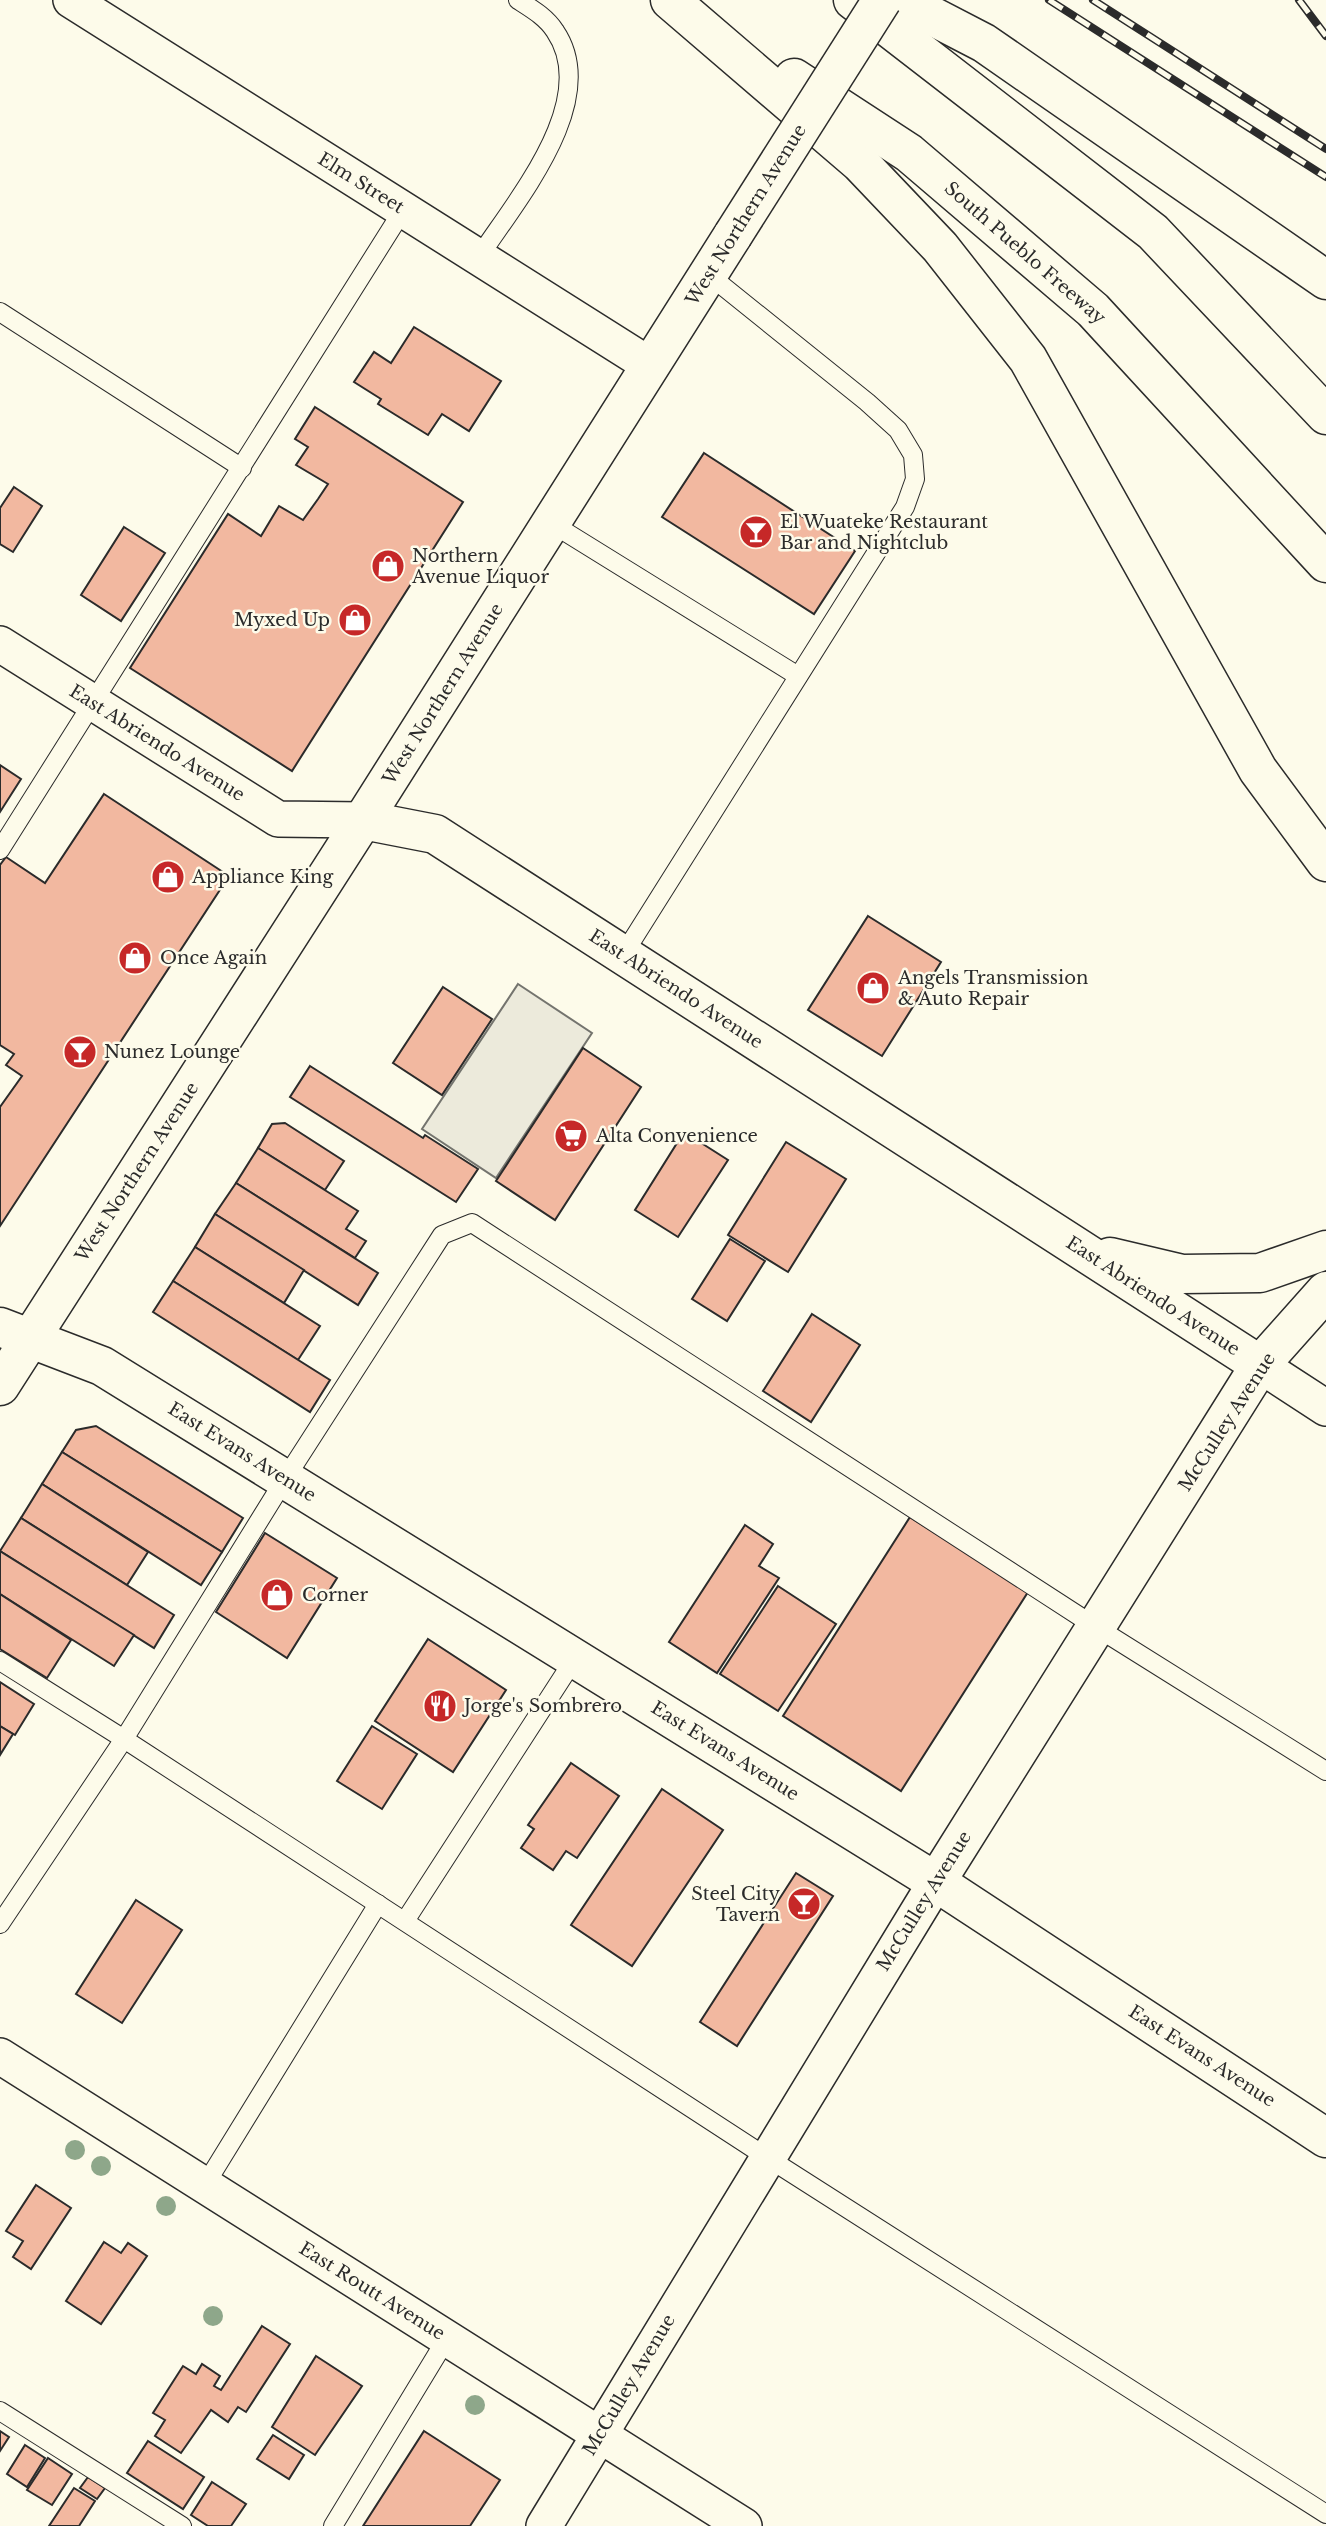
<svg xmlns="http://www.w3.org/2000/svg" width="1326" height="2526" font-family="'Libre Baskerville',serif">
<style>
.parking{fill:#eceadb;stroke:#74746e;stroke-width:2}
.building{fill:#f2b8a0;stroke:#2b2b2b;stroke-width:2}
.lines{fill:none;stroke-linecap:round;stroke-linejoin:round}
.lane-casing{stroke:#2b2b2b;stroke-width:20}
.street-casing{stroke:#2b2b2b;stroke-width:38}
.secondary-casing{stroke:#2b2b2b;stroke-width:41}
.primary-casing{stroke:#2b2b2b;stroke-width:41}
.highway-casing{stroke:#2b2b2b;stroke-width:41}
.lane{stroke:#fdfbea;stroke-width:18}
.street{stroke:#fdfbea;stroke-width:35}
.secondary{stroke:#fdfbea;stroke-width:38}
.primary{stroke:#fdfbea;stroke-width:38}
.highway{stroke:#fdfbea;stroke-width:38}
.rail-casing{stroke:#2b2b2b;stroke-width:8}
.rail{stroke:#fdfbea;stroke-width:5;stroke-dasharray:16;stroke-linecap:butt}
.primary-bridge-casing{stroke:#2b2b2b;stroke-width:41;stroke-linecap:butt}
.primary-bridge{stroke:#fdfbea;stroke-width:38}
.tree{fill:#8ea78a}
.labels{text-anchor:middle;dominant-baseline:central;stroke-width:5;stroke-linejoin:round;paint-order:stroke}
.street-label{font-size:18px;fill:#2b2b2b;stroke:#fdfbea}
.poi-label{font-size:18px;fill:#2b2b2b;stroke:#fdfbea;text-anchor:start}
</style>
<rect width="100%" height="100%" fill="#fdfbea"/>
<!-- parking -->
<path class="parking" d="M518 984 592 1033 496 1178 422 1129Z"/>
<!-- building -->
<g class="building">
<path d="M414 327 501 381 469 431 442 414 428 435 378 404 381 399 354 382 374 352 391 363Z"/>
<path d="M315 407 463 502 292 771 130 668 228 514 261 536 279 506 303 520 318 499 328 484 296 465 308 447 295 439Z"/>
<path d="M704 453 855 551 814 614 662 517Z"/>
<path d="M14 487 42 506 13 552 0 544V508Z"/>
<path d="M124 527 165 553 121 621 81 595Z"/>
<path d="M0 765 21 779 0 812Z"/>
<path d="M104 794 229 876 0 1226V1107L22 1076 6 1065 14 1054 0 1045V865L6 857 45 883Z"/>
<path d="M868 916 941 962 882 1056 808 1010Z"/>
<path d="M443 987 492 1019 442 1095 393 1063Z"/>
<path d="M583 1048 641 1087 555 1220 496 1181Z"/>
<path d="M310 1066 423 1138 425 1135 478 1169 456 1202 290 1097Z"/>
<path d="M285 1123 344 1161 325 1190 258 1148 272 1124Z"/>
<path d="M684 1132 728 1160 678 1237 635 1210Z"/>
<path d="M786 1142 846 1179 788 1272 728 1235Z"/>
<path d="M258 1148 358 1211 346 1229 366 1241 355 1258 236 1183Z"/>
<path d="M236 1183 378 1273 358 1305 215 1214Z"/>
<path d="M215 1214 304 1270 284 1303 195 1247Z"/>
<path d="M730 1239 765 1261 727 1321 692 1299Z"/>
<path d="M195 1247 320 1326 298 1360 173 1281Z"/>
<path d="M173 1281 330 1380 310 1412 153 1312Z"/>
<path d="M812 1314 860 1345 811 1422 763 1391Z"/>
<path d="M96 1426 243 1518 222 1552 62 1452 76 1430Z"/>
<path d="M62 1452 222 1552 201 1585 42 1484Z"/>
<path d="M42 1484 148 1552 127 1585 21 1518Z"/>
<path d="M910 1517 1028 1592 901 1791 783 1716Z"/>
<path d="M21 1518 174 1615 154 1648 0 1551Z"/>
<path d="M745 1525 773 1544 759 1566 779 1578 717 1673 669 1642Z"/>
<path d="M265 1533 337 1578 287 1658 216 1612Z"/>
<path d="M0 1551 134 1635 114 1666 0 1594Z"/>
<path d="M778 1586 836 1624 778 1711 720 1674Z"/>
<path d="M0 1594 71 1640 47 1678 0 1649Z"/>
<path d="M428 1639 506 1690 453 1772 375 1721Z"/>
<path d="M0 1682 34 1704 15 1735 0 1726Z"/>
<path d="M0 1726 13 1734 0 1755Z"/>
<path d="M372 1726 417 1754 382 1809 337 1781Z"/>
<path d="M571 1763 619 1796 577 1858 566 1851 553 1870 521 1848 534 1829 528 1825Z"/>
<path d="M662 1789 723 1830 632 1966 571 1925Z"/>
<path d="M796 1873 833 1896 737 2046 700 2022Z"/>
<path d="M136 1900 182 1930 122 2023 76 1994Z"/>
<path d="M36 2185 71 2208 31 2269 13 2257 23 2241 6 2231Z"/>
<path d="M104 2242 121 2253 128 2243 147 2256 101 2324 66 2301Z"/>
<path d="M262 2326 290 2344 246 2412 238 2407 228 2422 211 2410 181 2453 155 2436 165 2420 153 2413 183 2366 196 2374 202 2364 220 2376 214 2386 221 2390Z"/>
<path d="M316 2356 362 2386 315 2455 272 2427Z"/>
<path d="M0 2431 9 2437 0 2451Z"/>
<path d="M424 2431 500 2480 470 2526H363Z"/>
<path d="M273 2435 304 2455 289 2479 257 2459Z"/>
<path d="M148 2441 204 2477 183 2509 127 2473Z"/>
<path d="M25 2445 45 2458 27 2487 7 2474Z"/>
<path d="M48 2458 72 2474 52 2505 27 2490Z"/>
<path d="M88 2477 105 2488 97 2499 80 2488Z"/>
<path d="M212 2482 246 2504 231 2526H208L191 2515Z"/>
<path d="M74 2488 95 2501 79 2526H49Z"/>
</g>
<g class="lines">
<defs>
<g id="lane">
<path d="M479 257C517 199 602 100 555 31 546 17 532 9 518 0"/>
<path d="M0 312 242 468"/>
<path d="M551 523 798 676"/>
<path d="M0 850 403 210"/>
<path d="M623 955 905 507 915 479 913 455 898 430 867 402 709 275"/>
<path d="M0 1661 124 1739 768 2158 1326 2514"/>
<path d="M405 1921 575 1658"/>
<path d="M0 1924 124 1739 285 1479 442 1235 472 1223 1096 1627 1326 1771"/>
<path d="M205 2185 378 1904"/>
<path d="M0 2411 182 2526"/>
<path d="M333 2526 447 2338"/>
</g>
<g id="street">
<path d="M71 0 651 366"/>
<path d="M0 644 278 819 363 820"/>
<path d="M1260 1365 1326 1408"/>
<path d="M0 2056 744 2526"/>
<path d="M544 2526 936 1882"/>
</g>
<g id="secondary">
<path d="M363 820 435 834 1260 1365"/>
<path d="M1110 1257 1182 1274 1260 1273 1326 1250"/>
<path d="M0 1327 102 1366 936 1882 1326 2138"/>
<path d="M936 1882 1260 1365 1326 1291"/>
</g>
<path id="primary" d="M0 1386 363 820 733 235"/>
<g id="highway">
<path d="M670 0 860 163 940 247 1028 359 1258 770 1326 862"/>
<path d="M853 0 1153 232 1326 415"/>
<path d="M901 0 984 43 1326 280"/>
<path d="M794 78 909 153 1093 310 1326 563"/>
</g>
</defs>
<!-- lane casing -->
<use href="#lane" class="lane-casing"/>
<!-- street casing -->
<use href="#street" class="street-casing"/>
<!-- secondary casing -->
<use href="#secondary" class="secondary-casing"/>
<!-- primary casing -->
<use href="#primary" class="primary-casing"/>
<!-- highway casing -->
<use href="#highway" class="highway-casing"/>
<!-- lane -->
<use href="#lane" class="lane"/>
<!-- street -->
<use href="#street" class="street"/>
<!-- secondary -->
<use href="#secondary" class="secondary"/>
<!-- primary -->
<use href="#primary" class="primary"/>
<!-- highway -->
<use href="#highway" class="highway"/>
<defs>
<g id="rail">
<path d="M1049 0 1326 177"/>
<path d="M1093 0 1326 149"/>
<path d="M1299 0 1326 36"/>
</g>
</defs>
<!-- rail casing -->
<use href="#rail" class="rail-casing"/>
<!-- rail -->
<use href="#rail" class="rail"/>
<defs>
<path id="primary-bridge" d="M733 235 882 0"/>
</defs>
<!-- primary-bridge casing -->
<use href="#primary-bridge" class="primary-bridge-casing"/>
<!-- primary-bridge -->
<use href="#primary-bridge" class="primary-bridge"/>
</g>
<!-- trees -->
<g class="tree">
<circle cx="75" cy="2150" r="10"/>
<circle cx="101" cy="2166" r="10"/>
<circle cx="166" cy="2206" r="10"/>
<circle cx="213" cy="2316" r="10"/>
<circle cx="475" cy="2405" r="10"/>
</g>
<!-- icons -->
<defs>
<symbol id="bar-disc" viewBox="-11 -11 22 22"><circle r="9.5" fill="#c62828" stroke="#fdfbea"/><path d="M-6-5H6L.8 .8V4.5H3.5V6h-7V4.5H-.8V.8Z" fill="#fff"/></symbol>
<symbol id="shop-disc" viewBox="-11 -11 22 22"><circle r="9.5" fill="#c62828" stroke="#fdfbea"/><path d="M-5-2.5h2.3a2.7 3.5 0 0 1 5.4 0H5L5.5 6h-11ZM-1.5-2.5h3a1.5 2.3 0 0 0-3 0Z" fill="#fff"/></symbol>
<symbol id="supermarket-disc" viewBox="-11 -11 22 22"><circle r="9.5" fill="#c62828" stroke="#fdfbea"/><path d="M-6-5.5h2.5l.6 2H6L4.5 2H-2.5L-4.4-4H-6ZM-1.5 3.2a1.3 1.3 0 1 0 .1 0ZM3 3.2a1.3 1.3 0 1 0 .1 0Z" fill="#fff"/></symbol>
<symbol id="restaurant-disc" viewBox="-11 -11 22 22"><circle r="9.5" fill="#c62828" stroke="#fdfbea"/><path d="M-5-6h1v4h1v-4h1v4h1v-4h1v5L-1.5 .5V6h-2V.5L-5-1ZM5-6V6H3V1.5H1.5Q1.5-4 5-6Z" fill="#fff"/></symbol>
</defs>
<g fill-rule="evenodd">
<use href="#bar-disc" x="737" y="513" width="38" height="38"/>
<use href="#shop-disc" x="369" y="547" width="38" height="38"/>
<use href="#shop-disc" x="336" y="601" width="38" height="38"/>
<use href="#shop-disc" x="149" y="858" width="38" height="38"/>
<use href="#shop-disc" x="116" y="939" width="38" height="38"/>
<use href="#shop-disc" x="854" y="969" width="38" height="38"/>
<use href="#bar-disc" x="61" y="1033" width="38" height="38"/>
<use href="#supermarket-disc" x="552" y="1117" width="38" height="38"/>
<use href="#shop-disc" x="258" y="1576" width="38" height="38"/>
<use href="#restaurant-disc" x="421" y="1687" width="38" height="38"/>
<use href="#bar-disc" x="785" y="1885" width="38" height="38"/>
</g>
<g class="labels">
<!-- street labels -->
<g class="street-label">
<text transform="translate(361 183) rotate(32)">Elm Street</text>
<text transform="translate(746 215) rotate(-58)">West Northern Avenue</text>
<text transform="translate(1025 253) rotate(41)">South Pueblo Freeway</text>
<text transform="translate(443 694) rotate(-58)">West Northern Avenue</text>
<text transform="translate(157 743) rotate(32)">East Abriendo Avenue</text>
<text transform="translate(676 989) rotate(33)">East Abriendo Avenue</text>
<text transform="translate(137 1172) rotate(-57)">West Northern Avenue</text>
<text transform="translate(1153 1296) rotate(33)">East Abriendo Avenue</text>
<text transform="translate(1227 1422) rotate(-57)">McCulley Avenue</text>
<text transform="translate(242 1452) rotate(32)">East Evans Avenue</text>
<text transform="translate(725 1751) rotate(32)">East Evans Avenue</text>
<text transform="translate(924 1901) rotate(-58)">McCulley Avenue</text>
<text transform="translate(1202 2056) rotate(33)">East Evans Avenue</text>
<text transform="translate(372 2291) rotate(32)">East Routt Avenue</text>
<text transform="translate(629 2385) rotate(-59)">McCulley Avenue</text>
</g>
<!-- poi labels -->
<g class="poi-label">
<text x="780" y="522">El Wuateke Restaurant<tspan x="780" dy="21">Bar and Nightclub</tspan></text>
<text x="412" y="556">Northern<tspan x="412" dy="21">Avenue Liquor</tspan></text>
<text x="330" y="620" text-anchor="end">Myxed Up</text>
<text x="192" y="877">Appliance King</text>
<text x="160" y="958">Once Again</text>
<text x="898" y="978">Angels Transmission<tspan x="898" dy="21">&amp; Auto Repair</tspan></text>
<text x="104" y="1052">Nunez Lounge</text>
<text x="596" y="1136">Alta Convenience</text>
<text x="302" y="1595">Corner</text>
<text x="464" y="1706">Jorge's Sombrero</text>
<text x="780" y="1894" text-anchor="end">Steel City<tspan x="780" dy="21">Tavern</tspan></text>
</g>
</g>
</svg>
